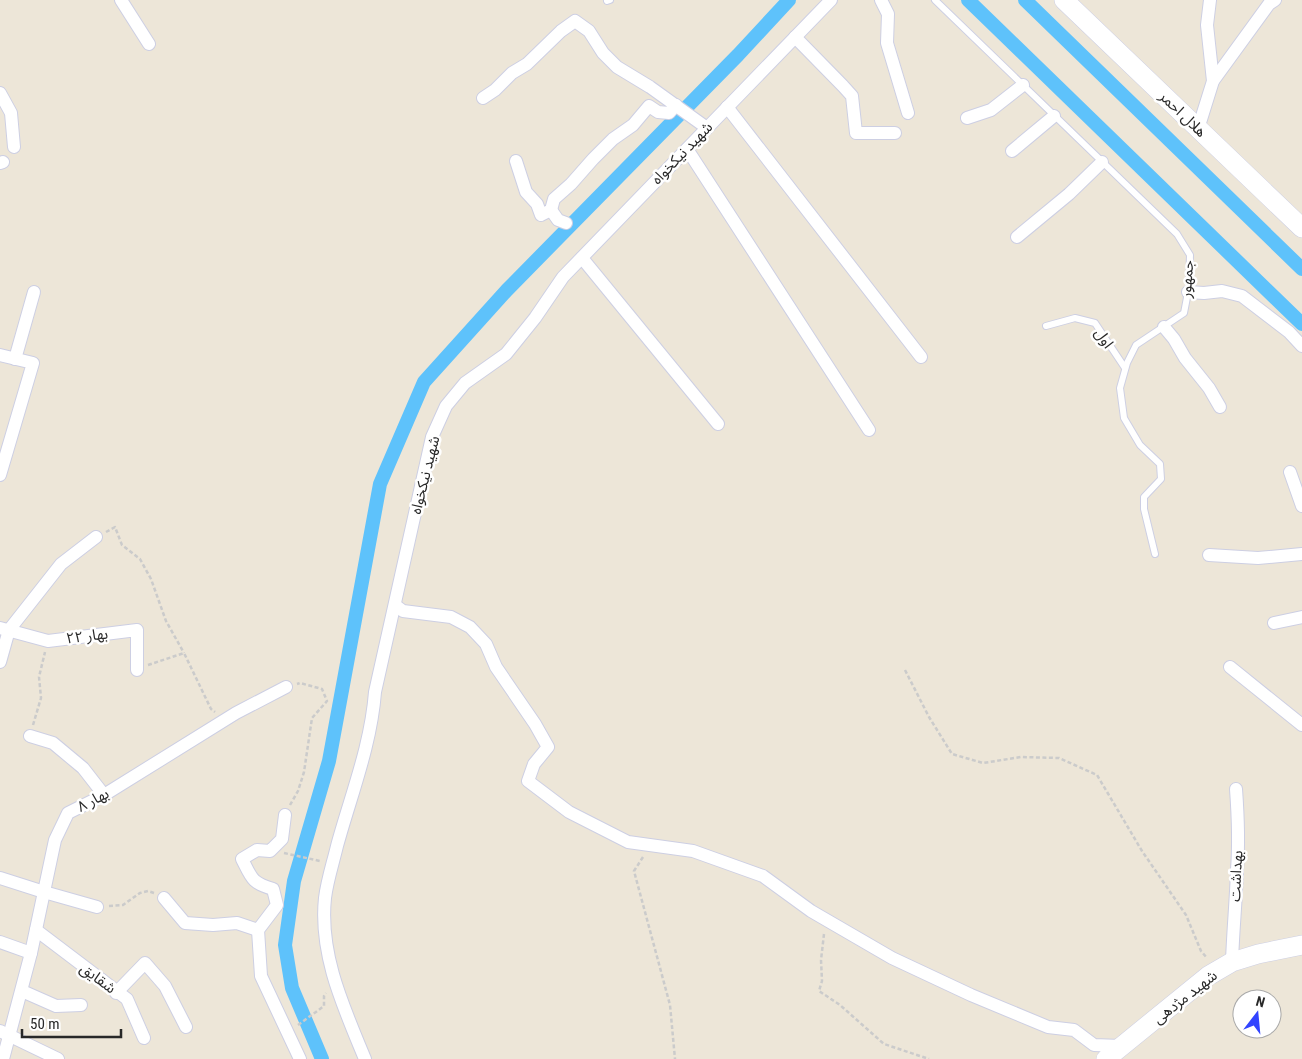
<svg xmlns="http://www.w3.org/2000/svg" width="1302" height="1059" font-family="'Roboto Condensed','Noto Sans Arabic',sans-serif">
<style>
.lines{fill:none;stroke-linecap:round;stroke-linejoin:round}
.canal{stroke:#5ec2fb;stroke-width:14}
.lane-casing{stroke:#cdcfe3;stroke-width:8}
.street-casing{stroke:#cdcfe3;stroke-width:14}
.secondary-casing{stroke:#cdcfe3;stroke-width:20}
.path{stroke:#cbcbcb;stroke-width:2.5;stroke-dasharray:4 2.5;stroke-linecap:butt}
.lane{stroke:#fff;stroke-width:6}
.street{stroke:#fff;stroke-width:12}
.secondary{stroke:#fff;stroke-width:19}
.labels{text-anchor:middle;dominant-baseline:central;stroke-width:5;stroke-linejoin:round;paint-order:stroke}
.street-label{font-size:15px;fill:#282828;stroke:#fff}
</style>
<rect width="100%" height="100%" fill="#ede6d8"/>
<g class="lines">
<!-- canal -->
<g class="canal">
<path d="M968 0 1302 324"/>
<path d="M1025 0 1302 269"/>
<path d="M322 1059 292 988 285 945 294 881 329 761 380 484 424 382 507 290 738 55 789 0"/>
</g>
<defs>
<g id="lane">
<path d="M935 0 1177 234 1190 255 1189 287 1184 313 1136 345 1127 363 1120 388 1124 418 1140 445 1160 464 1161 479 1144 497V509L1155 554"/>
<path d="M607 1 610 0"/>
<path d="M1046 326 1075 318 1095 323 1125 368"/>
</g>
<g id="street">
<path d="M121 0 149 44"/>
<path d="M881 0 888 14 887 43 908 113"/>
<path d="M1210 0 1207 25 1213 81"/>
<path d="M795 37 843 86 852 96 856 133H895"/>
<path d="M0 93 11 113 14 147"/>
<path d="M483 98 495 90 512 73 527 64 561 31 575 21 589 31 603 53 617 67 650 87 707 128"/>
<path d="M727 107 921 357"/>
<path d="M967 118 991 110 1023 85"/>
<path d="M1198 129 1213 81 1269 4 1275 0"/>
<path d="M687 149 869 430"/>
<path d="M1012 151 1054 116"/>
<path d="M516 161 526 192 537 204 541 215 551 210 558 220 566 223"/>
<path d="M0 163 3 162"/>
<path d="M551 210 554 199 571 184 593 159 613 139 633 125 649 106 658 112 669 113 676 105"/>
<path d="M1017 237 1069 194 1102 162"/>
<path d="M582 258 718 424"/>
<path d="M1188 292 1204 293 1222 291 1242 296 1289 332 1302 346"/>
<path d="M1164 327 1174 339 1185 358 1209 388 1220 407"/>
<path d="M0 355 33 363 0 475"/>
<path d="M15 359 34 292"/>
<path d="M1290 472 1302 506"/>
<path d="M1209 555 1258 558 1302 554"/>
<path d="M395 605 403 611 451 617 470 627 486 644 496 667 535 724 548 747 534 764 528 781 569 812 628 842 693 851 763 876 811 911 892 958 971 995 1048 1027 1074 1030 1094 1045 1121 1046"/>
<path d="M1274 623 1302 617"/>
<path d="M0 628 48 641 137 630V670"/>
<path d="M0 662 9 630 61 564 96 537"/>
<path d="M1230 667 1302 725"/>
<path d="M30 736 53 743 83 768 104 795"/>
<path d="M285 815 282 839 270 851 257 850 242 859C252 879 252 883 273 889L277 905 258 930 261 976 300 1059"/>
<path d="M0 878 44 892 97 907"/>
<path d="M164 898 185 923 213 925 237 923 258 930"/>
<path d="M36 930 127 999 144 1038"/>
<path d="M0 942 31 953"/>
<path d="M1232 962C1233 931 1236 901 1237 870 1239 843 1238 816 1236 789"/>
<path d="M22 991 56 1006 81 1005"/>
<path d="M116 993 145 963 165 986 186 1027"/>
<path d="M0 1031 58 1059"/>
<path d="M3 1059 31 953 55 840 68 813 104 795 236 713 286 687"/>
<path d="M365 1059C344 1008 319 955 325 898 327 881 333 863 337 846 351 795 371 745 375 692L432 437 446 406 465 383 506 354 535 318 563 277 831 0"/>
</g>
<g id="secondary">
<path d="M1064 0 1302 228"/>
<path d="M1106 1059 1208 976 1232 962 1258 954 1302 945"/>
</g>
</defs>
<!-- lane casing -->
<use href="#lane" class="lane-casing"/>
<!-- street casing -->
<use href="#street" class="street-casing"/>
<!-- secondary casing -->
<use href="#secondary" class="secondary-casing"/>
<!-- path -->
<g class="path">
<path d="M106 532 115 527 122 545 140 559 151 579 166 621 184 653"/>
<path d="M148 665 184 653 211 709 215 712"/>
<path d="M905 670 929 717 952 754 983 763 1021 757 1059 758 1097 775 1142 851 1186 915 1201 951 1207 958"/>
<path d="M33 725 41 698 39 677 45 652"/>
<path d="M290 805 298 791 304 772 312 718 327 701 322 689 300 683 297 684"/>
<path d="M284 853 320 861"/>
<path d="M643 857 634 871 670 1005 675 1059"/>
<path d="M109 906 123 905 140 893 148 891 154 893"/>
<path d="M824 934 821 960 822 981 819 991 840 1005 884 1044 929 1059"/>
<path d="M298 1025 324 1006V996L326 993"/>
</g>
<!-- lane -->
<use href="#lane" class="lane"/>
<!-- street -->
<use href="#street" class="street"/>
<!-- secondary -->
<use href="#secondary" class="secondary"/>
</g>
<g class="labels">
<!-- street labels -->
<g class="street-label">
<text transform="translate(1183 114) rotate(44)">هلال احمر</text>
<text transform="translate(682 153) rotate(-46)">شهید نیکخواه</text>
<text transform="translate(1187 279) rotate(-86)">جمهور</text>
<text transform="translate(1104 338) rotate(55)">اول</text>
<text transform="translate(425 475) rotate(-76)">شهید نیکخواه</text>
<text transform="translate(87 636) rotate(-7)">بهار ۲۲</text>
<text transform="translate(93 800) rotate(-28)">بهار ۸</text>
<text transform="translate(1236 876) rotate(-87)">بهداشت</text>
<text transform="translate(98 978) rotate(37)">شقایق</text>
<text transform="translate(1185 997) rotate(-38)">شهید مژدهی</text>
</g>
</g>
<!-- north arrow -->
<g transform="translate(1257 1014) rotate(16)"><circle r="24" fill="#ffffff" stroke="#a9a9a9"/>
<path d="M0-4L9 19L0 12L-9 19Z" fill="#3244ff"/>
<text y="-8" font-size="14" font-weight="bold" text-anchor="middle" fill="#282828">N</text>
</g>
<!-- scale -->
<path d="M22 1029v8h99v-8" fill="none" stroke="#282828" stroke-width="2.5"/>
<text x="30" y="1029" font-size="15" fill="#282828" stroke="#ffffff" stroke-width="4" paint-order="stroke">50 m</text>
</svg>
